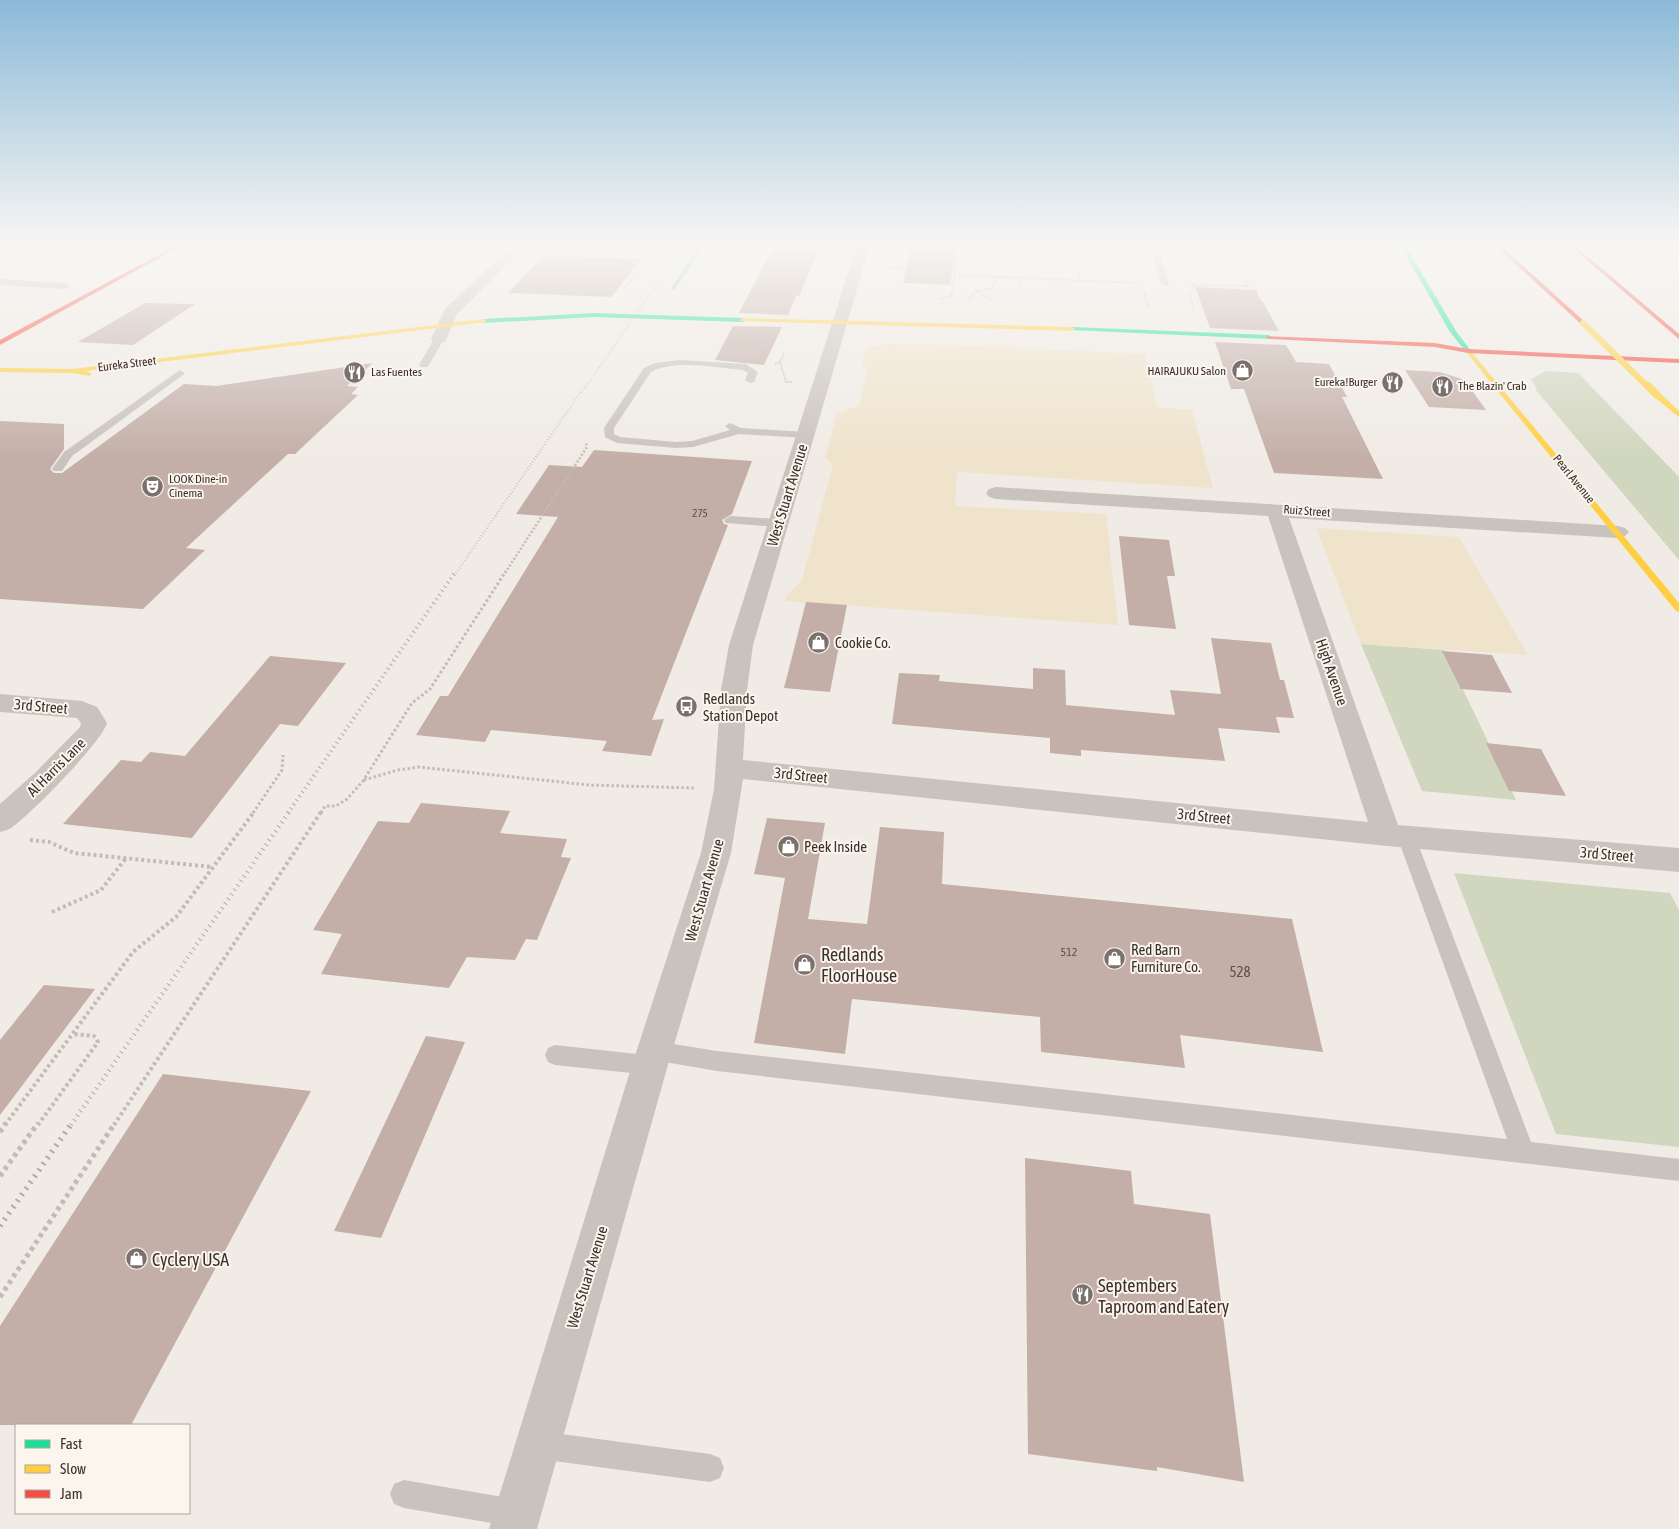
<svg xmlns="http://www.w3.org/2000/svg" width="1679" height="1529" font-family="'Asap Condensed',sans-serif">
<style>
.green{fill:#d1d6bf}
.sand{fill:#efe3cc}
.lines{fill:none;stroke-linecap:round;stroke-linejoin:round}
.stream{fill:#a1c2c1;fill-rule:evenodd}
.building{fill:#c3afa7}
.path-far4{stroke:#c2bbb6;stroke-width:2;stroke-dasharray:1 1;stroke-linecap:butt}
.path-far3{stroke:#c2bbb6;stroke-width:2.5;stroke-dasharray:2 2;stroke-linecap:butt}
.path-far2{stroke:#c2bbb6;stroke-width:3;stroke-dasharray:2.5 2.5;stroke-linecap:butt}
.path-far1{stroke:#c2bbb6;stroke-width:4;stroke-dasharray:3 3;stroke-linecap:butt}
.path{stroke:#c2bbb6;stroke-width:5;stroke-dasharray:4 4;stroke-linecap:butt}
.lane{fill:#c9c3be;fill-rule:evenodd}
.street{fill:#c9c3be;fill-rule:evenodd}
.fast{fill:#16e098;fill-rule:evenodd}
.slow{fill:#ffcf43;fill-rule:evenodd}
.jam{fill:#f24e42;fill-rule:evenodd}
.rail-far4{stroke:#b1aca8;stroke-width:2;stroke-dasharray:0.5 2;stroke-linecap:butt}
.rail-far3{stroke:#b1aca8;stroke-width:2.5;stroke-dasharray:0.5 2.5;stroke-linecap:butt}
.rail-far2{stroke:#b1aca8;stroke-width:4;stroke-dasharray:1 4;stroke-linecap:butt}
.rail-far1{stroke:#b1aca8;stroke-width:4.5;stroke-dasharray:1 4.5;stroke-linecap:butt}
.rail{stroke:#b1aca8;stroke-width:5.5;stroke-dasharray:2 5.5;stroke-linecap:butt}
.slow-bridge-far1{stroke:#ffcf43;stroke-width:6}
.slow-bridge{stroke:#ffcf43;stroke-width:8}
.labels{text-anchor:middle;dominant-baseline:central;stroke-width:4;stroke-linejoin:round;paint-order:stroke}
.far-number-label{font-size:11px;fill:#5d504a}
.far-street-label{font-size:12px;fill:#3b302b;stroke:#fbf5ee}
.far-poi-label{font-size:12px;fill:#3b302b;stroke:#fbf5ee;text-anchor:start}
.number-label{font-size:12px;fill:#5d504a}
.street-label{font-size:15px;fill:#3b302b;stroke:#fbf5ee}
.poi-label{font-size:15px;fill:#3b302b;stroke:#fbf5ee;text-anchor:start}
.near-number-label{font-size:15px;fill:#5d504a}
.near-poi-label{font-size:18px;fill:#3b302b;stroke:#fbf5ee;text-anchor:start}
</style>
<rect width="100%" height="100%" fill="#f0ebe5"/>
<!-- green -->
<g class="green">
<path d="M1546 371 1578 373 1679 477V560L1535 389H1537L1531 379Z"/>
<path d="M1361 644 1444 650 1516 800 1422 791Z"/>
<path d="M1454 873 1670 893 1679 910V1147L1556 1134Z"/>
</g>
<!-- sand -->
<g class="sand">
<path d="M885 344 955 345 1145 354 1157 407 1192 410 1213 488 957 472 955 506 1106 514 1118 625 785 601 786 596 802 580 833 464 825 458 837 414 859 405 868 368 862 365 864 352 871 347Z"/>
<path d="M1316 528 1459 537 1528 655 1361 644Z"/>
</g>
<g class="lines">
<!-- stream -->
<path class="stream" d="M699 245H705L675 289H671Z"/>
</g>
<!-- building -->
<g class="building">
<path d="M774 245H821L799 296H796L788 315 739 313Z"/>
<path d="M911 245H956L950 285 903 283Z"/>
<path d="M543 256 642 259 611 297 508 293Z"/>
<path d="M1195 287 1256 290 1261 301 1263 302 1279 331 1210 328Z"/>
<path d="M145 303 195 304 133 345 78 342Z"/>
<path d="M733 326 782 327 764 365 715 360Z"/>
<path d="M1215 342 1286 345 1296 362 1329 364 1347 397H1342L1383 479 1274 473 1244 389H1231Z"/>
<path d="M373 363 347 386 358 387 351 394 358 395 295 454H288L186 548 205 550 143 609 0 599V421L64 424V449L50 469 54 473H62L184 384 216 386Z"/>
<path d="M1405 370 1440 372 1459 378 1465 381 1486 410 1429 407Z"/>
<path d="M594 450 752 461 732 514 722 520 724 524 728 525 652 720 664 719 651 756 602 751 607 741 491 730 485 742 416 735 440 696H448L558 517 516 514 549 465 582 467Z"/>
<path d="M1119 536 1169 540 1175 576H1167L1176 629 1129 625Z"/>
<path d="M806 602 847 605 830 692 784 688Z"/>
<path d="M1211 638 1271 643 1280 680H1284L1294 718 1276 717 1280 733 1218 728 1225 761 1081 750V756L1050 753V738L892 724 899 673 940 675 939 681 1033 689V668L1065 670 1066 705 1175 715 1170 690 1221 694Z"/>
<path d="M1442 651 1492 655 1512 693 1461 689Z"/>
<path d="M270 656 346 663 298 726 280 724 192 838 63 824 121 760 141 762 150 752 185 756Z"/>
<path d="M1486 743 1541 749 1566 796 1509 791Z"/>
<path d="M421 803 510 811 500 833 567 839 561 857 571 858 537 940 526 939 515 960 467 957 449 988 321 974 342 934 313 930 378 821 409 823Z"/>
<path d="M767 818 825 823 808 919 867 924 880 827 944 832 942 884 1292 919 1323 1052 1180 1035 1185 1068 1041 1052 1040 1017 852 999 845 1054 754 1043 785 878 754 874Z"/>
<path d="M44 985 95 989 0 1115V1040Z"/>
<path d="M426 1036 465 1042 381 1238 334 1231Z"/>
<path d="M163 1074 311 1091 131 1425H0V1326Z"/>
<path d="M1025 1158 1131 1171 1134 1204 1210 1214 1244 1482 1157 1467V1471L1028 1454Z"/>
</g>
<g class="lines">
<!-- path-far4 -->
<g class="path-far4">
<path d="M1076 245 1078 263"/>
<path d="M1230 245 1241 270"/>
<path d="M585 252 591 245"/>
<path d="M886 267 956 270"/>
<path d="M898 267 901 245"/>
<path d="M1079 272 1080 280"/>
<path d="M955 275 1139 283"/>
<path d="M1018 277 1020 288"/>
<path d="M1188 285 1248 286 1245 279"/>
<path d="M624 290 658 245"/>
<path d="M978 292 991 300"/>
<path d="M1189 292 1194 310"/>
<path d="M1144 293 1148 308"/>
<path d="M941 299 952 295 958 245"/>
<path d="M967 299H970L975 291 991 289 999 277"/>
<path d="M780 362 786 382H792"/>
<path d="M775 364 780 362 784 353"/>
</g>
<!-- path-far3 -->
<path class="path-far3" d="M505 573 587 447 586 443"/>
<!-- path-far2 -->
<g class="path-far2">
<path d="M364 780 398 770 419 767 589 785 695 788"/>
<path d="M253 813 282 770 283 755"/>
<path d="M321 813 325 806H336L347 799 363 781 412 703 430 689 506 571"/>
</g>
<!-- path-far1 -->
<g class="path-far1">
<path d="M30 840 49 842 74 853 213 867"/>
<path d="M52 912 101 890 126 858"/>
<path d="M5 1125 133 952 176 917 254 812"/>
<path d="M38 1125 98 1042 94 1036 73 1034"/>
<path d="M114 1125 321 812"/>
</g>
<!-- path -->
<g class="path">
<path d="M0 1132 6 1123"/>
<path d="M0 1176 38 1123"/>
<path d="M0 1297 115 1123"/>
</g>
<!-- lane -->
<g class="lane">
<path d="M1150 245H1158L1169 284 1168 286 1161 284Z"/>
<path d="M0 279 66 283 70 286 66 289 0 285Z"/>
<path d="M439 336 444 339 429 365 427 367H421L419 365 434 339Z"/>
<path d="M680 360 746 364 758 372 754 382 750 383 745 380 748 373 743 370C715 368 677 359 651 372L614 428V434L620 437 676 442 692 441 730 430 725 426 730 423 741 428 806 432 811 435 806 438 739 434 693 447 676 448 617 443 605 437 604 428 644 368 655 363Z"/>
<path d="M180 370 185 373 183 375 72 456 62 471H54L52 469 64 452Z"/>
<path d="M730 516 778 519 784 523 778 527 726 523 724 520Z"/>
<path d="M1406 829 1412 831 1415 836 1531 1142 1679 1159V1181L717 1071 659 1061 661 1065 657 1072 650 1075 555 1065 548 1062 545 1055 548 1048 555 1045 646 1055 645 1051 648 1044 655 1041 717 1051 1507 1139 1397 836 1400 831Z"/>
<path d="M539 1431 710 1454 720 1458 724 1468 720 1478 710 1482 539 1459 529 1455 525 1445 529 1435Z"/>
<path d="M404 1480 515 1499 525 1503 529 1513 525 1523 515 1527 404 1508 394 1504 390 1494 394 1484Z"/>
</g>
<!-- street -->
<g class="street">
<path d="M513 245H527L457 314 445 342H433L431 339 445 309Z"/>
<path d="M857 245H870L753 645 747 690 743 760 1368 822 1268 516 996 499 989 497 986 493 989 489 996 487 1618 526 1625 528 1629 532 1625 536 1618 538 1289 518 1398 825 1679 848V872L1387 846 743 779 731 853 668 1065 537 1529H489L632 1065 701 853 714 789 721 690 729 645Z"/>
<path d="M0 694 82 701 97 707 107 723C102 742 29 816 11 828 8 830 3 831 0 832V804L36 772 80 727 81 723 77 718 0 712Z"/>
</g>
<!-- fast -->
<g class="fast">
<path d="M1400 245H1405L1456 331 1471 351 1470 352H1466L1450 332Z"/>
<path d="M594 313 743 318 746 320 743 322 594 317 484 323 481 321 484 319Z"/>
<path d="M1072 327 1269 335 1272 337 1269 339 1070 330V328Z"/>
</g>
<!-- slow -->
<g class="slow">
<path d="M743 318 1072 327 1075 329 1072 331 741 321 740 320Z"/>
<path d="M484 319 486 320V322L86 371 91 373V375L89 376 72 373 0 372V368L72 369Z"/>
<path d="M1466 350H1470L1679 603V612L1676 611 1466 352Z"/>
<path d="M1654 393H1660L1679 411V417L1654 397Z"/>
</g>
<!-- jam -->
<g class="jam">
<path d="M177 245H183L0 345V340Z"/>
<path d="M1495 245H1500L1585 322V324H1581Z"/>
<path d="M1569 245H1574L1679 334V339Z"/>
<path d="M1267 336 1435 343 1468 349 1679 359V363L1468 353 1435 347 1269 339 1266 337Z"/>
</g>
<!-- rail-far4 -->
<path class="rail-far4" d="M585 388 684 245"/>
<!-- rail-far3 -->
<path class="rail-far3" d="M456 573 585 386"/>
<!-- rail-far2 -->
<path class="rail-far2" d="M288 813 456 571"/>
<!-- rail-far1 -->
<path class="rail-far1" d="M71 1125 289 812"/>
<!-- rail -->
<path class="rail" d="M0 1226 72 1123"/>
<!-- slow-bridge-far1 -->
<path class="slow-bridge-far1" d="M1583 323 1649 388"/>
<!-- slow-bridge -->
<path class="slow-bridge" d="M1648 386 1657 395"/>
</g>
<!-- sky -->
<linearGradient id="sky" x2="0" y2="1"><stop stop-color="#8bbad8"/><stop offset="0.53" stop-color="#f8f6f3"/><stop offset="1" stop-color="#f8f6f3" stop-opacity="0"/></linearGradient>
<rect width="1679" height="459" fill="url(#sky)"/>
<!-- icons -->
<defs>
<symbol id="shop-disc" viewBox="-11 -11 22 22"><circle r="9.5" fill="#7a716c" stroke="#fbf5ee"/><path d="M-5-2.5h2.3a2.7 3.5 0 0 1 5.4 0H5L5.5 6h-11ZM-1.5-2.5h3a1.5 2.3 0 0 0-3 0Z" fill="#fff"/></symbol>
<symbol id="restaurant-disc" viewBox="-11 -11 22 22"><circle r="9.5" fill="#7a716c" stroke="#fbf5ee"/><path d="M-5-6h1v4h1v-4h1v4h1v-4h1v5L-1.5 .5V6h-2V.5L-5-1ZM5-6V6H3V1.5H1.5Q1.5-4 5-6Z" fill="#fff"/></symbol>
<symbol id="theatre-disc" viewBox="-11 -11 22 22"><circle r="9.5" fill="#7a716c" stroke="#fbf5ee"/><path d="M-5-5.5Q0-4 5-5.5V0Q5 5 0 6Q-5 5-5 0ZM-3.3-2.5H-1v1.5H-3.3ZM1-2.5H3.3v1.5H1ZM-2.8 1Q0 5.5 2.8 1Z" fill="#fff"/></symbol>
<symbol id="bus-disc" viewBox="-11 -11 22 22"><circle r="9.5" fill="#7a716c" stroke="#fbf5ee"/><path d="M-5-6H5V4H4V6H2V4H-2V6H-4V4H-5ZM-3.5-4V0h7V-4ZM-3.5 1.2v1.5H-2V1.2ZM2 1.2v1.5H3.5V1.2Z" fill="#fff"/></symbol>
</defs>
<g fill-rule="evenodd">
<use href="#shop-disc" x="1230" y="358" width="25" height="25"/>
<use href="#restaurant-disc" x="342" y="360" width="25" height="25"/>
<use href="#restaurant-disc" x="1380" y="370" width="25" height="25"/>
<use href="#restaurant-disc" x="1430" y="374" width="25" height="25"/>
<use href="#theatre-disc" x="140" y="474" width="25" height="25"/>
<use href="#shop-disc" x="806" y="630" width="25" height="25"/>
<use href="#bus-disc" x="674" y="694" width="25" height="25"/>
<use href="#shop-disc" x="776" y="834" width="25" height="25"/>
<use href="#shop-disc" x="1102" y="946" width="25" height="25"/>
<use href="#shop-disc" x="792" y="952" width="25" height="25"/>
<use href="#shop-disc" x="124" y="1246" width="25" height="25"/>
<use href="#restaurant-disc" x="1070" y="1282" width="25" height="25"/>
</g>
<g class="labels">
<!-- far-number labels -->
<g class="far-number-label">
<text x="700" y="513">275</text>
</g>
<!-- far-street labels -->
<g class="far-street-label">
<text transform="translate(127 364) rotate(-7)">Eureka Street</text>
<text transform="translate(1574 479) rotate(51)">Pearl Avenue</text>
<text transform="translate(1307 511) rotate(4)">Ruiz Street</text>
</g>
<!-- far-poi labels -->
<g class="far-poi-label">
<text x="1226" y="371" text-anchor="end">HAIRAJUKU Salon</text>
<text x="371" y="372">Las Fuentes</text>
<text x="1377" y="382" text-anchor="end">Eureka!Burger</text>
<text x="1458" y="386">The Blazin' Crab</text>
<text x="169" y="479">LOOK Dine-in<tspan x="169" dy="14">Cinema</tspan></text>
</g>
<!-- number labels -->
<g class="number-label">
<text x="1069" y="952">512</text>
</g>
<!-- street labels -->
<g class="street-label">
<text transform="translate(787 495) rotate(-73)">West Stuart Avenue</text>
<text transform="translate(1332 672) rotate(71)">High Avenue</text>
<text transform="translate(41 706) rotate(5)">3rd Street</text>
<text transform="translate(56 767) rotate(-45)">Al Harris Lane</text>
<text transform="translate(801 775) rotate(6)">3rd Street</text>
<text transform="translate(1204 816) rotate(6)">3rd Street</text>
<text transform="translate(1607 854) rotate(5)">3rd Street</text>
<text transform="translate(704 890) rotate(-74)">West Stuart Avenue</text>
<text transform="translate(587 1277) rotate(-73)">West Stuart Avenue</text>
</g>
<!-- poi labels -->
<g class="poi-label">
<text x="835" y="642">Cookie Co.</text>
<text x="703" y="698">Redlands<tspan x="703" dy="17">Station Depot</tspan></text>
<text x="804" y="846">Peek Inside</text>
<text x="1131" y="949">Red Barn<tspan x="1131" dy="17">Furniture Co.</tspan></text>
</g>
<!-- near-number labels -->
<g class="near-number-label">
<text x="1240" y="971">528</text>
</g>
<!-- near-poi labels -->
<g class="near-poi-label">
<text x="821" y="954">Redlands<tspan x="821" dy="21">FloorHouse</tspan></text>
<text x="152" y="1259">Cyclery USA</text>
<text x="1098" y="1285">Septembers<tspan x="1098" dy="21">Taproom and Eatery</tspan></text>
</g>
</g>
<!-- legend -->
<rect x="15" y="1424" width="175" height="90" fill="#fbf5ee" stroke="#aea6a0"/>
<rect x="25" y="1440" width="25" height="8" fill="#16e098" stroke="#aea6a0"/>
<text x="60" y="1449" font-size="15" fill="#3b302b">Fast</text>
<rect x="25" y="1465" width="25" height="8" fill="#ffcf43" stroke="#aea6a0"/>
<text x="60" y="1474" font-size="15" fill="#3b302b">Slow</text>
<rect x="25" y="1490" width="25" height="8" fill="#f24e42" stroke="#aea6a0"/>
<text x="60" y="1499" font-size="15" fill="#3b302b">Jam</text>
</svg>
